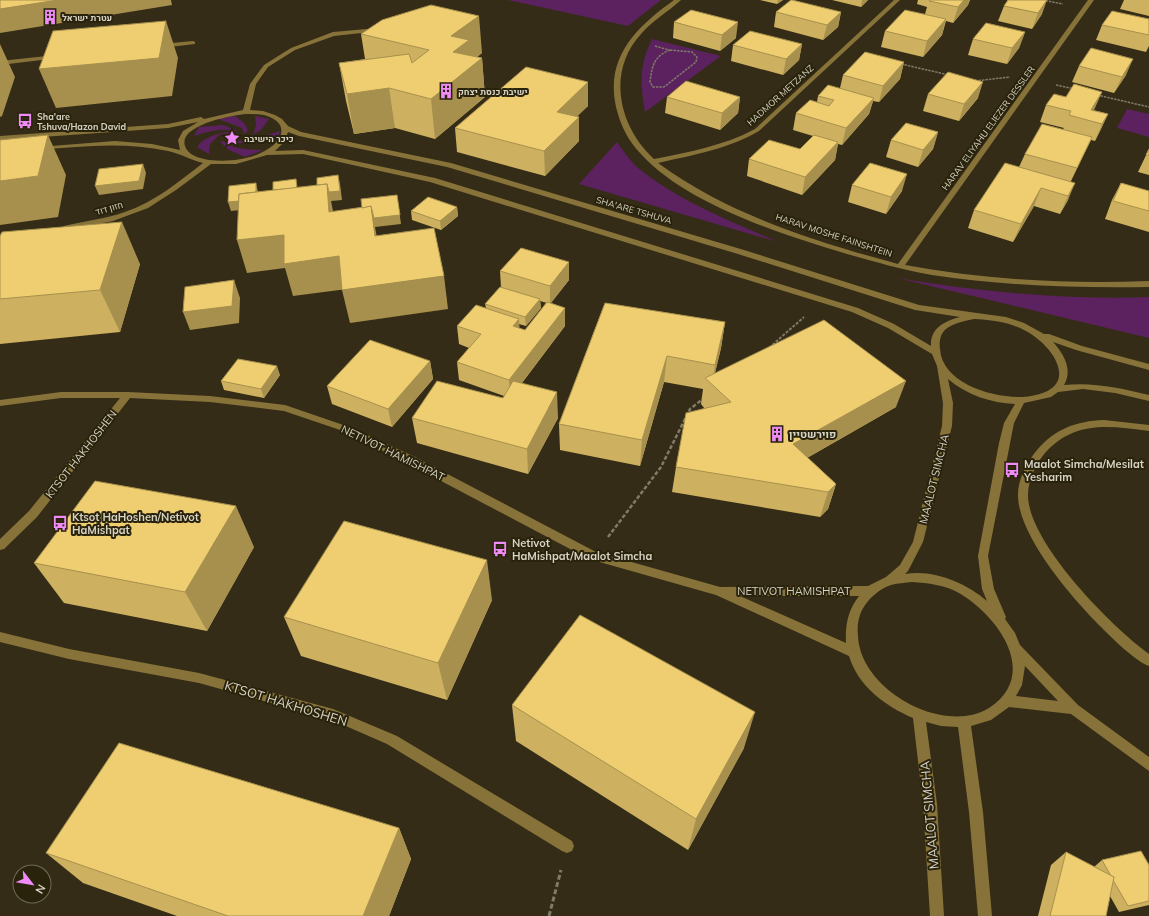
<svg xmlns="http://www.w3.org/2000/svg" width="1149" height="916" font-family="Mulish,Heebo,sans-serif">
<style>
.green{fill:#5b225f}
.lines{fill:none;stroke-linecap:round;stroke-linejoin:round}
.path-far3{stroke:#807a68;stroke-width:1.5;stroke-dasharray:2.5 1;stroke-linecap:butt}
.path-far2{stroke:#807a68;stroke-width:2;stroke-dasharray:3 1.5;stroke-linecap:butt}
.path-far1{stroke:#807a68;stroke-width:2.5;stroke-dasharray:4 2;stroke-linecap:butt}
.path{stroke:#807a68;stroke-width:3;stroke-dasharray:5 2.5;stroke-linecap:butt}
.minor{fill:#877339;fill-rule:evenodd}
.wall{fill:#cdb160;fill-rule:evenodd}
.shaded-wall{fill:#a7904e}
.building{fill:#eece70;stroke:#a7904e}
.labels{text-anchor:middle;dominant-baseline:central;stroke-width:4;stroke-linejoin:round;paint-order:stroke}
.far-poi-label{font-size:9px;font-weight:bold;fill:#d6d2c4;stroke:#2a230c;text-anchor:start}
.far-street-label{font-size:9px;fill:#d6d2c4;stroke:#2a230c}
.poi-label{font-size:11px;font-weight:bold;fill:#d6d2c4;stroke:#2a230c;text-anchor:start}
.street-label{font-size:11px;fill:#d6d2c4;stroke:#2a230c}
.near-street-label{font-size:13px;fill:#d6d2c4;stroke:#2a230c}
</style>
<rect width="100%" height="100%" fill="#342c16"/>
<!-- green -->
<g class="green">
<path d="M508 0H661L628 26Z"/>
<path d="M652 39 721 56 645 112C640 84 639 65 652 39Z"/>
<path d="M1127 109 1149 114V137L1117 128Z"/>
<path d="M235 116 245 124 248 131 244 134 242 128 218 119Z"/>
<path d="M255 116 269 119 261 130 245 139 254 133 256 124Z"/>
<path d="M223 125 238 131C222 128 209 131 194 136L199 127Z"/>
<path d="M280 131 277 140 253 143H232L233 141H247Z"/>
<path d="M228 132 231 133 219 135 210 144 209 154 197 147C204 137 216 134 228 132Z"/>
<path d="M223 141C234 150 248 149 263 150L245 157 229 150 220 142Z"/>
<path d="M617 142C623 150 630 161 638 168 679 201 730 221 778 242L579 184Z"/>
<path d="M897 278C980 292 1064 300 1149 297V338Z"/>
</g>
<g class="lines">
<!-- path-far3 -->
<g class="path-far3">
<path d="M1042 0 1063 4"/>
<path d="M655 46 669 50"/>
<path d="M670 50 692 52 697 57 696 62 664 87H653L650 82C652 66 654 56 670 50Z"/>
<path d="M901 64 949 75"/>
<path d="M975 81 1010 77"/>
<path d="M1056 85 1075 89"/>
<path d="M1097 95 1149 107"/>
</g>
<!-- path-far2 -->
<path class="path-far2" d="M769 348 804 317"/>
<!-- path-far1 -->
<path class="path-far1" d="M608 537 661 467 690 409 703 399"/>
<!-- path -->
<path class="path" d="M549 916 561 870"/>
<!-- minor -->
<g class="minor">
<path d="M674 0H681C668 12 653 20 641 34 606 72 619 127 654 159 689 152 723 146 755 129L894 0H900L759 131C728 149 693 155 658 163 729 215 814 241 898 264L1088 0H1094L905 265C986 280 1067 284 1149 281V287C1076 288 1004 286 932 275 903 270 876 262 847 254 783 235 686 204 641 154 628 141 620 124 616 107 605 56 637 27 674 0Z"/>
<path d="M378 28 380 29V31L334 36 295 50 268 67 256 84 250 110 263 111 275 115 282 119 288 126 301 132 451 163 744 250 919 305 1006 317 1024 323 1044 334H1049L1082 346 1149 364V370L1076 350 1053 342C1064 354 1073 370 1064 385 1094 382 1120 388 1149 395V401L1115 393 1083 389 1058 392 1051 397 1024 403 1014 423 988 556 994 589 1006 617 1005 619 1015 633 1020 645 1078 705 1149 757V771L1071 714 1009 707 991 720 971 726 983 812 992 916H978L969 812 958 727 941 726 926 722 937 804 944 916H930L923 804 913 718C885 706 858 686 849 656L716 595 589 559 407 463 346 432 284 411 210 402 130 398 37 517 4 549 0 550V539L29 511 120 398H61L0 406V400L61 392H128L210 396 285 405 352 428 415 457 596 552 720 587 868 586 886 577 900 565 913 542 942 426 943 403 937 366 932 354 888 328 852 312 430 182 303 154 267 155 236 164H211L176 190 148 208 113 221 67 230 63 228 64 226C84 221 105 219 125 212 155 202 178 182 203 163 191 160 181 154 168 151 126 142 83 146 40 150L38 149V147L115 141 152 144 180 150 178 140 183 131 198 122 168 128 0 140V136L168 124 201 117 204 119 243 110 250 84 264 65 291 48 333 32ZM246 114C253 114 261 114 267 116 288 123 284 139 268 149 251 160 229 162 209 160 202 159 191 156 187 150 171 126 233 115 246 114ZM288 132 299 136 447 167 738 254 915 310 960 317C945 321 930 328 931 346L894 324 858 308 435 178 303 150 275 151 284 142ZM974 319C991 320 1009 322 1024 330 1054 345 1082 388 1031 396 1002 401 942 386 940 349 939 342 940 334 946 329 953 323 965 321 974 319ZM948 379C967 395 991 403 1015 404L1004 423 999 443 978 556 982 589 987 601C966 583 934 569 905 574L908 571 923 542 952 426 953 403ZM912 582C928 583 945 585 959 593 997 615 1041 674 989 708 944 736 860 690 858 636 857 627 858 618 862 610 868 599 879 589 891 585 898 583 905 583 912 582ZM740 596H859C848 610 845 625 846 643ZM1025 666 1058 701 1016 696 1022 685Z"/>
<path d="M193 41 195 42V44L161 48 158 46 161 44Z"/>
<path d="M56 55 58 56V58L0 65V61Z"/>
<path d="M1104 420 1149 425V431C1109 426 1075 420 1045 453 1036 464 1028 480 1028 495 1028 543 1112 627 1149 654V666C1133 660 1108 634 1096 622 1069 594 1020 537 1018 497 1017 481 1027 462 1037 450 1055 429 1076 421 1104 420Z"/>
<path d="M0 632 69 649 199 673 333 709 397 736 572 841 574 846 572 851 567 853 562 851 387 744 332 720 199 683 69 659 0 642Z"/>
</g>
</g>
<!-- wall -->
<g class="wall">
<path d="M760 0H783L777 4Z"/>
<path d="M832 0H868L861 7Z"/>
<path d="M918 0H970L968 5 953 23 946 21 942 35 923 57 881 47 885 31 925 14 927 7 917 4Z"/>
<path d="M1124 0H1149V16L1120 9Z"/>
<path d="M1004 6 1042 14 1032 29 998 21Z"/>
<path d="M776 12H841L838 27 823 40 774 27Z"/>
<path d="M1149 19V46L1146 52 1096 40 1102 25Z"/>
<path d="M674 22 736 38 720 51 673 38Z"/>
<path d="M1025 32 1019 48 1007 64 968 55 973 39Z"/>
<path d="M361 34 482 53 477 57 482 58 485 97 435 139 395 128 354 134 346 101 339 63 365 59Z"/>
<path d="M802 44 799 60 783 75 731 61 733 45Z"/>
<path d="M904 62 900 79 879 102 873 101 869 114 842 145 838 144 835 160 802 195 747 176 749 159 800 149 813 136 793 130 796 113 817 102 818 96 840 88 843 75Z"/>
<path d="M1079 66 1126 75 1114 93 1072 82Z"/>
<path d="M588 82V106L577 116 579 117V141L545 176 457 152 455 128Z"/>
<path d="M928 94 978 98 959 121 923 111Z"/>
<path d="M667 97H740L738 113 720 130 665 113Z"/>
<path d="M1046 105 1095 108 1093 110 1108 114 1100 131 1095 141 1091 140 1071 181 1068 200 1060 214 1034 206 1013 242 968 228 974 210 1019 167 1025 154 1063 129 1064 128 1040 122Z"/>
<path d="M938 132 933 149 918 167 886 157 891 140Z"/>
<path d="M1149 149V175L1138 172Z"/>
<path d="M1121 183 1149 191V232L1105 219 1112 200Z"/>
<path d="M852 185 902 191 886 214 848 202Z"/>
<path d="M457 207 458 216 441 230 412 220 411 211Z"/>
<path d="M0 236 140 264 120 332 0 344Z"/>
<path d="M500 271 569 280 551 303 565 308V326L522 383 558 418 528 474 417 443 412 418 503 398 504 396 459 380 457 362 469 348 459 344 457 326 486 308 485 304 501 287ZM540 301 547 303 525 330 519 328V324L526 326 541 308Z"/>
<path d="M605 303 725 322 721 348 715 373 896 407 807 458 836 484 828 509 820 517 672 492 676 467 705 409 701 404 703 389 664 382 640 466 560 450 559 424Z"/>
<path d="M430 361 433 379 392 427 332 404 327 386Z"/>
<path d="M280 375 264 398 224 390 221 381Z"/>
<path d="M254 547 207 631 64 603 34 563Z"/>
<path d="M492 600 447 700 301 656 284 617Z"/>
<path d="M512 705 744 748 688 850 516 741Z"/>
<path d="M399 828 411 859 389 916H177L83 883 46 853Z"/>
<path d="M1066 852 1094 867 1102 860 1149 865V905L1119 912 1110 896 1106 916H1038L1051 865Z"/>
</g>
<!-- shaded-wall -->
<g class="shaded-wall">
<path d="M58 0H171L172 5 0 33V9Z"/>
<path d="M778 0H783L777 4Z"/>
<path d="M862 0H868L861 7Z"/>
<path d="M964 0H970L968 5 953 23 958 7Z"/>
<path d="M1047 0 1042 14 1032 29 1038 13Z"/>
<path d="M841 12 838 27 823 40 827 25Z"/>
<path d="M479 16 482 53 471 62 482 58 485 97 435 139 431 99 451 36Z"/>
<path d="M946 19 942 35 923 57 927 41Z"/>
<path d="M166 21 178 58 172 96 56 108 39 69Z"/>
<path d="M738 22 736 38 720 51 722 35Z"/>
<path d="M1025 32 1019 48 1007 64 1012 48Z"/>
<path d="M0 44 15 77 2 116 0 117Z"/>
<path d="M802 44 799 60 783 75 786 59Z"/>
<path d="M1133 59 1126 75 1114 93 1122 77Z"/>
<path d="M904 62 900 79 879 102 883 86Z"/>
<path d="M588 82V106L557 136V112Z"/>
<path d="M983 82 978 98 959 121 964 104Z"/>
<path d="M389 88 395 128 354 134 347 94Z"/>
<path d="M1102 92 1095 108 1087 120 1091 110Z"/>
<path d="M740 97 738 113 720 130 722 113Z"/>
<path d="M874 98 869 114 842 145 846 128Z"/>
<path d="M1108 114 1100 131 1095 141 1102 124Z"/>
<path d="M579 117V141L545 176 544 151Z"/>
<path d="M938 132 933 149 918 167 923 150Z"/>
<path d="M48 135 66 175 58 217 0 225V181Z"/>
<path d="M838 142 835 160 802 195 805 177Z"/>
<path d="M143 164 146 173 143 189 99 195 95 186Z"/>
<path d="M907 174 902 191 886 214 891 197Z"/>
<path d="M338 175 340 184 342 200 331 201 334 216 329 212 327 184Z"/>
<path d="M256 183 258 192V208L231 211 228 202Z"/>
<path d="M1075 183 1068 200 1060 214 1068 196Z"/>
<path d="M1041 188 1034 206 1013 242 1021 224Z"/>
<path d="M397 195 401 224 375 227 377 238 375 236 371 206Z"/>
<path d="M457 207 458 216 441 230 440 221Z"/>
<path d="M122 222 140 264 120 332 100 290Z"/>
<path d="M284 235 339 256 347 289 293 296 285 268 247 273 237 240Z"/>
<path d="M569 262V280L550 304V286Z"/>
<path d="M444 276 448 309 350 323 342 290Z"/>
<path d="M234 280 240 298 239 323 190 330 183 312Z"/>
<path d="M540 299 541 308 526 326 525 317Z"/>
<path d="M565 308V326L510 398 509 380Z"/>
<path d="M519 319 520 337 513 326Z"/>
<path d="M725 322 721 348 712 385 715 365Z"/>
<path d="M667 356 664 382 640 466 642 440Z"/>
<path d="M430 361 433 379 392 427 388 409Z"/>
<path d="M277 366 280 375 264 398 261 389Z"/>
<path d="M906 381 896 407 786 470 793 444Z"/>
<path d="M557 392 558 418 528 474 527 449Z"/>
<path d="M836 484 828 509 820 517 828 492Z"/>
<path d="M236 506 254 547 207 631 185 592Z"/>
<path d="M487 560 492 600 447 700 438 663Z"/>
<path d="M755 712 744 748 688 850 696 819Z"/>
<path d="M399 828 411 859 389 916H363Z"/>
</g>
<!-- building -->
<g class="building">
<path d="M0 0H58L0 9Z"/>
<path d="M791 0H792L841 12 827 25 776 12Z"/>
<path d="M930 0H964L958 7 929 1Z"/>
<path d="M1008 0H1047L1038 13 1004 6Z"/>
<path d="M431 5 479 16 451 36 469 40 453 52 482 58 431 99 389 88 347 94 339 63 409 54 412 63 429 50 361 34 382 20Z"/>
<path d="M691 10 738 22 722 35 674 22Z"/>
<path d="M905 10 946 19 927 41 885 31Z"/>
<path d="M1112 11 1149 19V35L1102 25Z"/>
<path d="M166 21 159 58 39 69 53 31Z"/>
<path d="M986 23 1025 32 1012 48 973 39Z"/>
<path d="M750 31 802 44 786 59 733 45Z"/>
<path d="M1091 48 1133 59 1122 77 1079 66Z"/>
<path d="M865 52 904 62 883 86 843 75Z"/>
<path d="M526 67 588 82 557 112 579 117 544 151 455 128Z"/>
<path d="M948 72 983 82 964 104 928 94Z"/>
<path d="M686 81 740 97 722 113 667 97Z"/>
<path d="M1074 84 1102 92 1091 110 1108 114 1102 124 1069 115 1071 111 1046 105 1054 94 1066 97Z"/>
<path d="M828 85 874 98 846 128 796 113 810 100 829 106 834 100 818 96Z"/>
<path d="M906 123 938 132 923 150 891 140Z"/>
<path d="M1042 124 1092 137 1077 168 1025 154Z"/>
<path d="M48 135 38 176 0 181V140Z"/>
<path d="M814 135 838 142 805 177 749 159 769 140 800 149Z"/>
<path d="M1149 149V155H1146Z"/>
<path d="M870 163 907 174 891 197 852 185Z"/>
<path d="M1005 163 1075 183 1068 196 1041 188 1021 224 974 210Z"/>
<path d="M143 164 139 181 95 186 99 169Z"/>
<path d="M338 175 340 191 329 192 327 184 317 185V178Z"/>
<path d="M296 179 297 188 273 190V182Z"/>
<path d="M256 183V192L239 194V201L228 202 229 186Z"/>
<path d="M1121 183 1149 191V211L1113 201Z"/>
<path d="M327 184 329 212 371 206 375 236 434 228 444 276 342 290 339 256 284 264V235L237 240 239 194Z"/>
<path d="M397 195 400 215 374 218 371 206 362 208 361 199Z"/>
<path d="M428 197 457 207 440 221 411 211Z"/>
<path d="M122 222 100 290 0 299V236L2 232Z"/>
<path d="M521 248 569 262 550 286 500 271Z"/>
<path d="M234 280 232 306 183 312 185 287Z"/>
<path d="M500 287 540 299 525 317 485 304Z"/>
<path d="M547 302 565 308 509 380 457 362 481 334 457 326 476 305 519 319 513 326 525 330Z"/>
<path d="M605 303 725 322 715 365 667 356 642 440 559 424Z"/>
<path d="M824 320 906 381 793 444 836 484 828 492 676 467 686 413 731 402 705 378Z"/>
<path d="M370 340 430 361 388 409 327 386Z"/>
<path d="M238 359 277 366 261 389 221 381Z"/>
<path d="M437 381 503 398 513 381 557 392 527 449 412 418Z"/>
<path d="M95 481 236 506 185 592 34 563Z"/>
<path d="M344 521 487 560 438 663 284 617Z"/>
<path d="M580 615 755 712 696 819 512 705Z"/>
<path d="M119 743 399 828 363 916H228L46 853Z"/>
<path d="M1141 851 1149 865V901L1128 906 1113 880 1114 877 1111 876 1102 860Z"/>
<path d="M1066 852 1114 877 1106 916H1050Z"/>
</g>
<!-- icons -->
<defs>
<symbol id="building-bare" viewBox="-9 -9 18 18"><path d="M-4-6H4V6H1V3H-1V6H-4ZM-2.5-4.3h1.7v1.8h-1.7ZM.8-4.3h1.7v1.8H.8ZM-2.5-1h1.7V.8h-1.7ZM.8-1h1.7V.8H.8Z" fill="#ef8bf6" stroke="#2a230c" stroke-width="2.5" paint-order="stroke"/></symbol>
<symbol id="bus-bare" viewBox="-9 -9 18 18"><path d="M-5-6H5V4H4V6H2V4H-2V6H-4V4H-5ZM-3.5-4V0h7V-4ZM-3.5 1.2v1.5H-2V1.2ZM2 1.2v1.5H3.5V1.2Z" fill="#ef8bf6" stroke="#2a230c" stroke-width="2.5" paint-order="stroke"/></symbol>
<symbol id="sight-bare" viewBox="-9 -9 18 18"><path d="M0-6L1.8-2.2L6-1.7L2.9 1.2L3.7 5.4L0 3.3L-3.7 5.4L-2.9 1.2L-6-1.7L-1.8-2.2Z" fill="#ef8bf6" stroke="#2a230c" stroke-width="2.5" paint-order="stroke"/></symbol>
</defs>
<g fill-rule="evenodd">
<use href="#building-bare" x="39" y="6" width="22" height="22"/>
<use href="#building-bare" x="435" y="80" width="22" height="22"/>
<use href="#bus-bare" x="14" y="110" width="22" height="22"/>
<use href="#sight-bare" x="221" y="127" width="22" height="22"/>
<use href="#building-bare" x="766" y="423" width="22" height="22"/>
<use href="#bus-bare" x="1001" y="459" width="22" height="22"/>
<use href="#bus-bare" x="49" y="512" width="22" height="22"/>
<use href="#bus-bare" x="489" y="538" width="22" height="22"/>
</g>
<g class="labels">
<!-- far-poi labels -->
<g class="far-poi-label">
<text x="62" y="17">עטרת ישראל</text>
<text x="458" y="91">ישיבת כנסת יצחק</text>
<text x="37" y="116">Sha'are<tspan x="37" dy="10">Tshuva/Hazon David</tspan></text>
<text x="244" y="138">כיכר הישיבה</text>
</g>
<!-- far-street labels -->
<g class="far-street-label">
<text transform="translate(780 95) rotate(-42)">HADMOR METZANZ</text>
<text transform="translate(988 128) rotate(-54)">HARAV ELIYAHU ELIEZER DESSLER</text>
<text transform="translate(109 208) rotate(-16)">חזון דוד</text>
<text transform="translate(634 210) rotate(16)">SHA'ARE TSHUVA</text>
<text transform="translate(834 235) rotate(18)">HARAV MOSHE FAINSHTEIN</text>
</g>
<!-- poi labels -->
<g class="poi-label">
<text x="789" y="434">פוירשטיין</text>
<text x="1024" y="464">Maalot Simcha/Mesilat<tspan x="1024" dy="13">Yesharim</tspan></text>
<text x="72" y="517">Ktsot HaHoshen/Netivot<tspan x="72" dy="13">HaMishpat</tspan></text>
<text x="512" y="543">Netivot<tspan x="512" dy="13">HaMishpat/Maalot Simcha</tspan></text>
</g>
<!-- street labels -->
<g class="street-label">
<text transform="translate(393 453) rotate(26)">NETIVOT HAMISHPAT</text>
<text transform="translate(81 454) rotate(-52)">KTSOT HAKHOSHEN</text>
<text transform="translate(934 479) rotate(-76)">MAALOT SIMCHA</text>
<text x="794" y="591">NETIVOT HAMISHPAT</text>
</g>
<!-- near-street labels -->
<g class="near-street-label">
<text transform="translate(286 703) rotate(17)">KTSOT HAKHOSHEN</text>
<text transform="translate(929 815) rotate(-95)">MAALOT SIMCHA</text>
</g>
</g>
<!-- north arrow -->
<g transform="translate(32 884) rotate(121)"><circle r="19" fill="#2a230c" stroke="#6f6956"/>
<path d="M0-3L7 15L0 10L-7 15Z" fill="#ef8bf6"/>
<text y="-6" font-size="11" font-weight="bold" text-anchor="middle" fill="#d6d2c4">N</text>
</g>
</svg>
